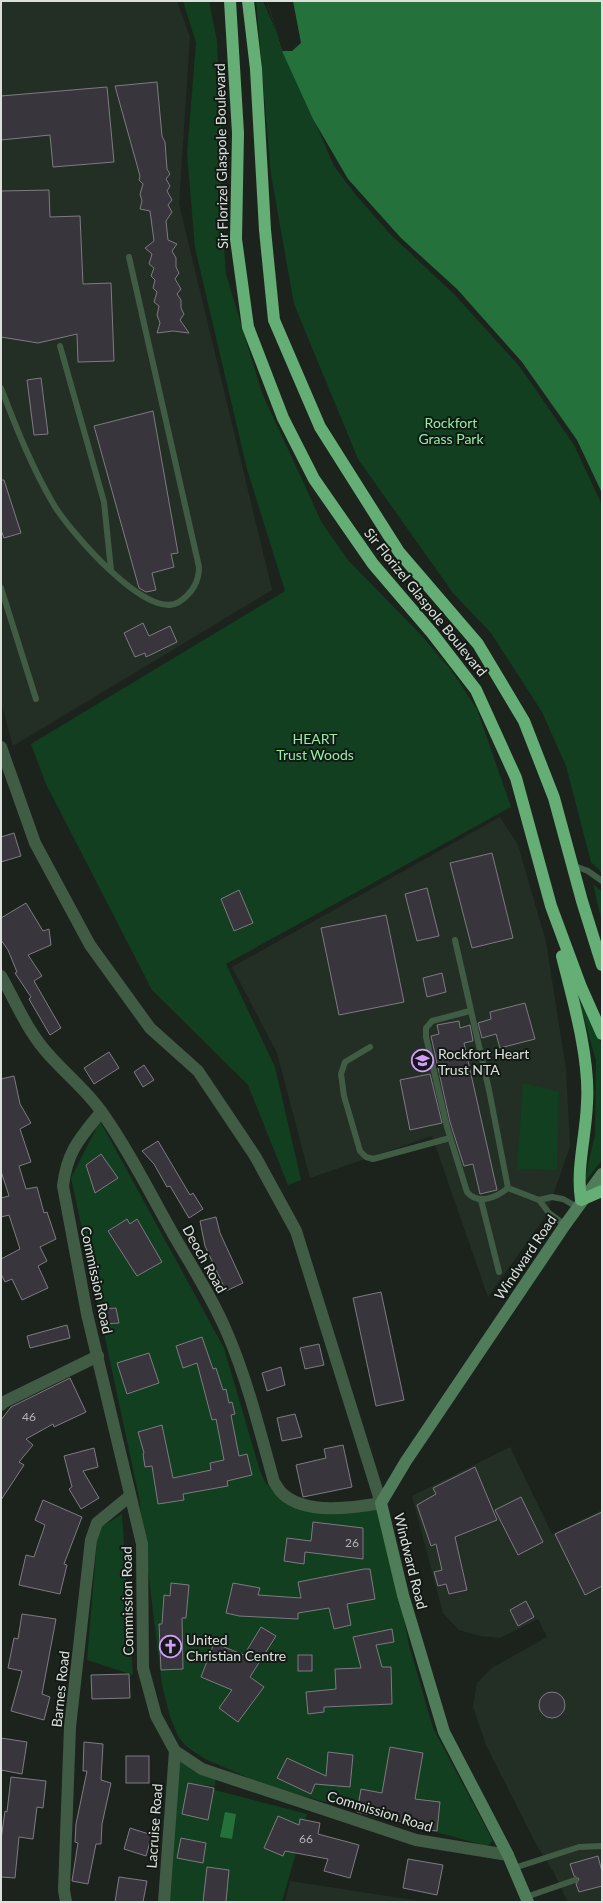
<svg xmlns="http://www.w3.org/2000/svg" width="603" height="1903" font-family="Lato,sans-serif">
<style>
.built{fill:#232f25}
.green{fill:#113f1f}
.water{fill:#25713c}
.pier{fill:#1c231d}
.building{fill:#39353c;stroke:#7e7a82}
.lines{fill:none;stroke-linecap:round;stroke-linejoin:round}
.lane{stroke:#405c45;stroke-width:6}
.street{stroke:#405c45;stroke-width:12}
.secondary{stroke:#4f7d59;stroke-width:12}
.highway{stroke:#65ae75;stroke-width:12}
.labels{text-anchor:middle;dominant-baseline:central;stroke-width:4;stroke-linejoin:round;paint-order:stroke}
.number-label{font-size:12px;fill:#b3b5b4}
.street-label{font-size:14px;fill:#dce0dc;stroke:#131914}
.park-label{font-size:14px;fill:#8cefa2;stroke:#131914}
.poi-label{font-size:14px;fill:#dce0dc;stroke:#131914;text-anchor:start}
</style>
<rect width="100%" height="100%" fill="#1c231d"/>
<!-- built -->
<g class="built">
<path d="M1 1H177L190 37 179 204 272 590 13 746 1 703Z"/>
<path d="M500 817 518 845 546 942 566 1069 570 1146 546 1216 488 1297 432 1136 310 1178 277 1053 232 967Z"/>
<path d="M510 1447 552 1534 602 1510V1902H568L554 1873 535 1842 486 1745 473 1707 477 1683 492 1668 547 1637 538 1619 500 1638 480 1636 459 1630 443 1613 412 1496Z"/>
<path d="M290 1881 426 1902H285Z"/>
</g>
<!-- green -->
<g class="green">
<path d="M183 1H209L217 41 221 121V204L226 274 262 393 322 523 348 560 421 635 451 670 477 709 511 807 226 964 275 1067 301 1180 288 1185 248 1085 152 990 46 784 31 744 285 591 247 469 195 248 187 154 196 43Z"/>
<path d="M256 1H263L334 166 355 194 391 235 454 294 520 367 574 445 602 505V873L591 862 566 766 542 712 491 633 453 593 358 459 294 304 271 175Z"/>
<path d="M593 884 602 892V923Z"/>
<path d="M577 994 602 1045V1160L583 1185 595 1135 596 1061Z"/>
<path d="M523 1083 559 1092 557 1170 517 1169Z"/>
<path d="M100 1121 224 1348 260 1471 265 1482 279 1497 297 1507 381 1503 409 1645 433 1728 493 1841 487 1846 267 1786 205 1759 187 1747 179 1738 170 1717 162 1685 139 1497 71 1178Z"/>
<path d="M122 1514 133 1675 87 1660 98 1529Z"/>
<path d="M176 1753 216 1776 215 1786 192 1784 307 1814 282 1902H169Z"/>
</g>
<!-- water -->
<g class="water">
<path d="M267 1H602V493L577 440 522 362 457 289 401 238 348 179 313 119 282 51Z"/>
<path d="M225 1812 236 1814 232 1839 220 1837Z"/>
</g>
<!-- pier -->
<path class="pier" d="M267 1H293L301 43 292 51H282Z"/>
<!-- building -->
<g class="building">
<path d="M157 82 162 136 165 142 167 169 170 174 166 179 170 186 167 191 172 200 168 205 172 212 166 221 168 240 177 244 172 251 176 258V267L179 273 175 279 181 289 177 294 181 300V308L184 314 180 320 189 333 173 331 157 333 160 323 157 315 159 306 154 302 157 292 153 288 155 280 151 276 154 268 149 264 152 254 145 248 154 241 150 211 140 209 142 201 140 194 143 184 139 180 140 176 115 86Z"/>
<path d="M107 87 114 162 53 167 50 135 1 140V96Z"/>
<path d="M49 190 50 217 80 216 83 284 111 283 114 361 78 362 77 334 38 343 1 337V191Z"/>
<path d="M41 378 48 434 34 435 27 380Z"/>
<path d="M153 411 178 553 171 554 174 567 152 573 156 590 146 592 139 588 94 426Z"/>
<path d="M1 480H4L21 533 4 538 1 530Z"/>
<path d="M143 623 149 636 170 626 177 642 146 657 145 653 135 657 124 633Z"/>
<path d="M14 833 21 856 1 862V837Z"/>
<path d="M492 853 513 938 472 948 450 863Z"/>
<path d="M427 888 439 936 417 941 405 894Z"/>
<path d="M239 890 253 923 234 931 221 899Z"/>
<path d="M26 903 43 931 49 929 51 945 28 955 42 976 34 981 61 1028 50 1035 29 999 31 997 15 973 17 972 8 950 1 940V918Z"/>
<path d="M386 915 404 1002 339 1015 321 928Z"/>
<path d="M442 973 446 992 427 997 423 978Z"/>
<path d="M525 1003 535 1039 500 1048 496 1034 482 1038 478 1023 491 1019 490 1012Z"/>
<path d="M459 1021 460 1028 470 1025 473 1041 464 1043 497 1190 480 1194 473 1164 464 1166 450 1122 431 1036 439 1034 437 1025Z"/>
<path d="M109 1052 119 1068 94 1084 84 1068Z"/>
<path d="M144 1065 154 1080 143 1087 134 1072Z"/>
<path d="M430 1074 442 1123 410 1130 400 1080Z"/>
<path d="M14 1076 20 1104 31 1123 20 1129 31 1162 19 1166 26 1189 37 1187 44 1213 47 1212 56 1239 40 1247 47 1261 38 1266 48 1288 22 1300 12 1279 5 1282 1 1274V1259L20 1249 9 1215 1 1217V1198L9 1196 1 1171V1079Z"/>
<path d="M158 1141 190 1195 193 1193 203 1209 189 1218 170 1186 167 1187 154 1164 142 1151Z"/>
<path d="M101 1154 118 1178 95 1193 86 1165Z"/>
<path d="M216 1217 220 1233 243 1283 226 1291 205 1246 200 1221Z"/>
<path d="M127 1219 130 1224 137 1219 162 1262 137 1276 108 1231Z"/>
<path d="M381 1292 404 1400 376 1406 353 1298Z"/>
<path d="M116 1308 119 1323 104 1324 102 1309Z"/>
<path d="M67 1325 70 1338 30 1348 27 1336Z"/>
<path d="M202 1337 213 1369 216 1368 223 1390 226 1389 229 1403 232 1402 235 1414 231 1415 239 1456 247 1454 252 1475 227 1481 228 1486 183 1494 184 1500 158 1504 152 1466 145 1467 143 1454 144 1453 138 1432 162 1425 173 1478 211 1470 210 1463 224 1460 216 1419 212 1420 197 1363 183 1368 176 1346Z"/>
<path d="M319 1344 324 1365 305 1369 300 1348Z"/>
<path d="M149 1353 159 1383 127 1394 117 1363Z"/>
<path d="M281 1367 285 1385 267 1391 262 1373Z"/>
<path d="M70 1378 86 1412 54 1427 53 1424 26 1439 33 1445 19 1462 24 1465 1 1500V1420L11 1407Z"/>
<path d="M295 1414 302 1437 282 1441 277 1418Z"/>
<path d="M343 1445 352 1487 303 1497 296 1465 326 1458 324 1449Z"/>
<path d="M94 1448 98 1467 83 1471 99 1498 81 1509 69 1489 72 1487 64 1456Z"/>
<path d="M475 1467 497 1520 455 1537 467 1590 449 1594 446 1584 438 1586 434 1572 442 1570 436 1544 431 1546 417 1505 436 1494 433 1488Z"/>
<path d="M521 1497 543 1542 518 1555 495 1510Z"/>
<path d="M43 1500 82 1517 64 1564 67 1565 60 1594 19 1585 26 1555 34 1557 45 1525 35 1520Z"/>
<path d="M602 1512V1586L585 1595 555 1534Z"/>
<path d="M313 1522 363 1528V1559L305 1552 304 1564 284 1561 287 1538 311 1541Z"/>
<path d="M364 1569H370L375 1599 347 1604 351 1625 334 1629 329 1608 298 1613V1619L239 1616 226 1613 233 1583 260 1588 258 1595 301 1598 298 1582Z"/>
<path d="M171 1583 189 1585 186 1618H182L183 1669 161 1670 159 1624H162L164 1595 170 1596Z"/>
<path d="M526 1601 534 1617 518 1626 510 1610Z"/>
<path d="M22 1614 56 1619 42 1694 50 1697 44 1720 11 1711 22 1671 8 1668 14 1638 18 1639Z"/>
<path d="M261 1627 276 1636 250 1677 264 1687 238 1722 219 1708 232 1690 201 1677 214 1643 244 1655Z"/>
<path d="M392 1629 394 1642 376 1645 382 1667H391L392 1704 324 1707V1712L308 1714 306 1692 336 1689 335 1669 361 1668 353 1637Z"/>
<rect x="298" y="1655" width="14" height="16"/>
<path d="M129 1674 130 1698 92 1699 91 1675Z"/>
<circle cx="552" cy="1705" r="13"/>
<path d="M1 1738 27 1742 22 1774 1 1770Z"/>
<path d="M84 1742 103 1744 101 1780 111 1783 102 1824 101 1844H96L88 1884 72 1881 78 1843 75 1842 76 1824 87 1771H83Z"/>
<path d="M390 1747 423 1753 415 1799 440 1802 437 1831 414 1828 415 1825 357 1812 361 1789 382 1793Z"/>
<path d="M328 1752 353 1755 350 1787 315 1784 311 1794 277 1778 287 1758 326 1776Z"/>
<rect x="126" y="1756" width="23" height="27"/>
<path d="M11 1777 46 1781 43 1808 37 1807 33 1839 19 1837 15 1878 1 1877V1840L5 1811 7 1812Z"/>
<path d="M188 1783 214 1788 208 1820 182 1814Z"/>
<path d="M278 1816 299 1825 300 1819 320 1823 318 1834 359 1845 350 1878 324 1871 328 1859 285 1851 283 1856 264 1848Z"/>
<path d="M130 1828 152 1835 146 1856 124 1849Z"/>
<path d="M181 1838 206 1843 203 1863 177 1858Z"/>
<path d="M598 1856 602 1872V1886L579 1892 576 1884 579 1879 574 1876 570 1864Z"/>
<path d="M408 1859 443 1865 437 1895 403 1888Z"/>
<path d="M207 1867 229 1870 226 1902H203Z"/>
<path d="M119 1877 147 1881 143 1902H115Z"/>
</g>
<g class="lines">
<!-- lane -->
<g class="lane">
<path d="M60 346 104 502 111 570"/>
<path d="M1 388C16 427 32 468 54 505 69 530 147 622 179 602 191 594 199 582 199 567L129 257"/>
<path d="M1 588 36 699"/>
<path d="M572 865 588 871 602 881"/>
<path d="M455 940 489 1090 508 1188 539 1200 552 1197 563 1199 577 1207"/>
<path d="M470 1011 432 1021 426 1028V1037L447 1127 467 1192C478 1205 496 1198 508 1188"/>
<path d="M370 1047 345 1062 341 1074 344 1096 360 1151 366 1157 373 1159 450 1138"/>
<path d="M481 1200 499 1272"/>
<path d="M539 1200 549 1213 565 1225"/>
<path d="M514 1868 579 1847 602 1846"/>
<path d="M526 1897 575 1880"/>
</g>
<!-- street -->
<g class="street">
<path d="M1 747 35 843 90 945 150 1028 198 1071 255 1156 296 1231 381 1503C353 1508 306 1515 283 1494 279 1491 277 1486 274 1482 260 1432 248 1382 228 1335 213 1299 192 1267 173 1234 150 1193 128 1149 101 1111 86 1090 67 1075 50 1056 28 1033 17 1004 1 976"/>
<path d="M101 1112C80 1138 67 1151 63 1186L87 1314 142 1544 143 1668 156 1716 175 1751 202 1769 416 1840 508 1855"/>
<path d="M1 1405 4 1402 98 1356"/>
<path d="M66 1902 64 1890 70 1727 91 1540 97 1523 130 1496"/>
<path d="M164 1902 175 1751"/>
</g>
<!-- secondary -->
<path class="secondary" d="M528 1902 508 1855 444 1732 403 1595 381 1503 406 1461 565 1225 602 1174"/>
<!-- highway -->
<g class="highway">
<path d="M230 1 238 133 236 239 248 327 283 418 314 479 373 564 432 633 476 690 516 778 551 906 581 987 602 1034"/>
<path d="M248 1 256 69 265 230 274 320 320 427 399 552 478 644 524 721 554 798 582 901 602 965"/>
<path d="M562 956C573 1000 590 1058 587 1103 586 1136 576 1168 581 1200L602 1191"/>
</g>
</g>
<!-- icons -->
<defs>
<symbol id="school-ring" viewBox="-11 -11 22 22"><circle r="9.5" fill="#131914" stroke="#d59cfb" stroke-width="1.5"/><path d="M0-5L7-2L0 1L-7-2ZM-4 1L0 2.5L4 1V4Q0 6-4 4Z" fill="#d59cfb"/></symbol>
<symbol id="church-ring" viewBox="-11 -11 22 22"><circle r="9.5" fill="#131914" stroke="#d59cfb" stroke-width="1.5"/><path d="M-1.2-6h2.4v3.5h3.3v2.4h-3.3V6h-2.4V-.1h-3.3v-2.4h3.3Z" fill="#d59cfb"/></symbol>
</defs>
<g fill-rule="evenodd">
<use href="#school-ring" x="410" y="1048" width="25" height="25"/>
<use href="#church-ring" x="158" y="1634" width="25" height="25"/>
</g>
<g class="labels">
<!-- number labels -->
<g class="number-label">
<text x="29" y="1416">46</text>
<text x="352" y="1542">26</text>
<text x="306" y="1838">66</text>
</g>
<!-- street labels -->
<g class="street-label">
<text transform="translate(221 156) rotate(-91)">Sir Florizel Glaspole Boulevard</text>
<text transform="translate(426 602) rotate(51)">Sir Florizel Glaspole Boulevard</text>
<text transform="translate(525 1257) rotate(-56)">Windward Road</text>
<text transform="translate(205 1259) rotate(61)">Deoch Road</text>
<text transform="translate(97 1280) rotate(78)">Commission Road</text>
<text transform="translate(411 1561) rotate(76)">Windward Road</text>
<text transform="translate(127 1601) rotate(-91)">Commission Road</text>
<text transform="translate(60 1689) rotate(-84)">Barnes Road</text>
<text transform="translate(380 1811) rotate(17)">Commission Road</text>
<text transform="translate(154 1826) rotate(-86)">Lacruise Road</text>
</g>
<!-- park labels -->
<g class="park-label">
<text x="451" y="422">Rockfort<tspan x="451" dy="16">Grass Park</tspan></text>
<text x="315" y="738">HEART<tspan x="315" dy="16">Trust Woods</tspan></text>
</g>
<!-- poi labels -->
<g class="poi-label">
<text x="438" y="1053">Rockfort Heart<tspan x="438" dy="16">Trust NTA</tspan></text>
<text x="186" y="1639">United<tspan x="186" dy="16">Christian Centre</tspan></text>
</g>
</g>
<!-- border -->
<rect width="603" height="1903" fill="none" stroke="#dce0dc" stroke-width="4"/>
</svg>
